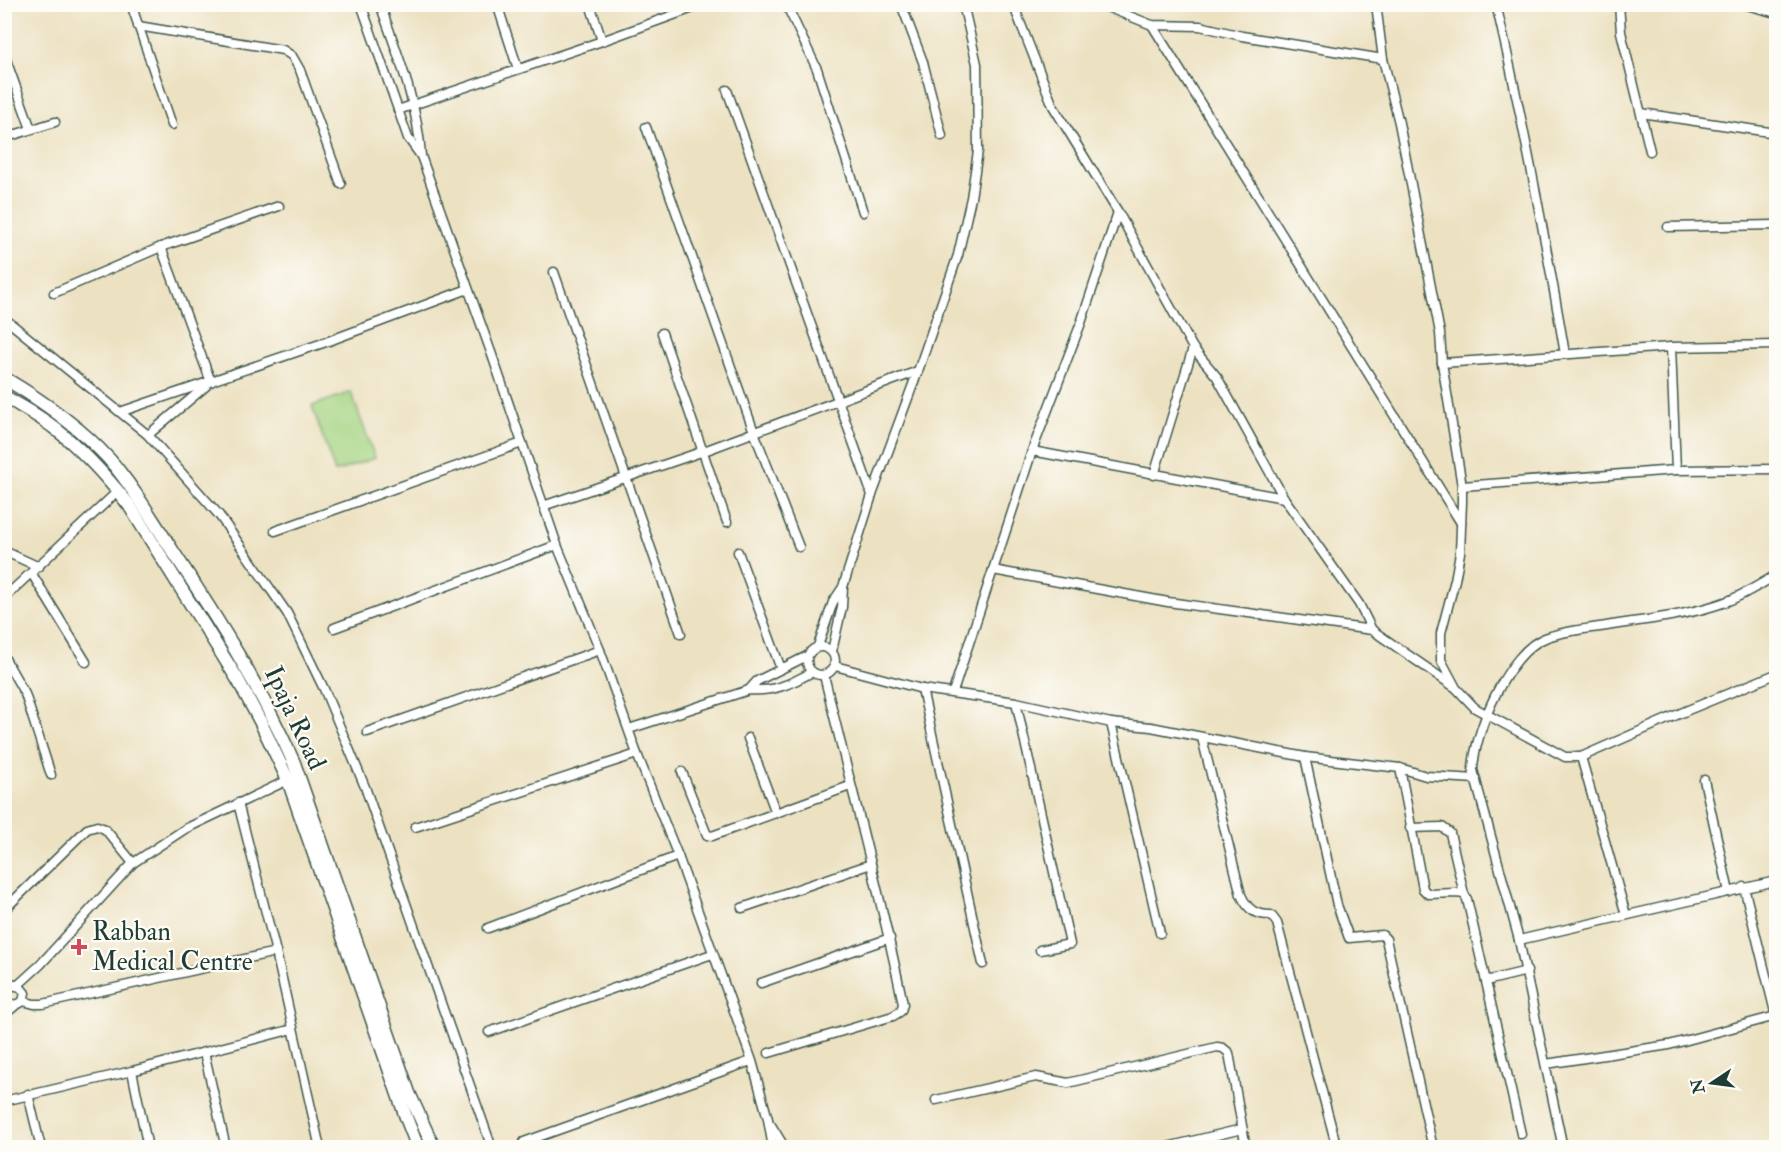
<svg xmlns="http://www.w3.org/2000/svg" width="1781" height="1152" font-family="'IM FELL Double Pica',serif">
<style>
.green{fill:#a4d482;stroke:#62885b;stroke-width:1.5}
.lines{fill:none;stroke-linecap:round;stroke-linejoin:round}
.minor-casing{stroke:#3e5649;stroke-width:11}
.secondary-casing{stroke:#3e5649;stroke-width:15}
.minor{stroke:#fff;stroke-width:8}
.secondary{stroke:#fff;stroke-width:12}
.poi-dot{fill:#d1495b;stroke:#fdfcf7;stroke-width:2}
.labels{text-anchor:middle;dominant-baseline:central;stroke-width:4.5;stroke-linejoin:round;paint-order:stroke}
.street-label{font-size:26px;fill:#1f3d34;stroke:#fdfcf7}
.poi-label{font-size:26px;fill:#1f3d34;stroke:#fdfcf7;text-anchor:start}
</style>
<rect width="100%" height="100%" fill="#fdfcf7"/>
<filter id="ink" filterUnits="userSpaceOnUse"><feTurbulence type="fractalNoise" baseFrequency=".0167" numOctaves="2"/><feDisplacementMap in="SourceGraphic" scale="12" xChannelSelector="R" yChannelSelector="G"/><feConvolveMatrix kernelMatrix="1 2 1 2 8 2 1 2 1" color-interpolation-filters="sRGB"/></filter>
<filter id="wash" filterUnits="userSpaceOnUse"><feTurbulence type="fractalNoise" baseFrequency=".008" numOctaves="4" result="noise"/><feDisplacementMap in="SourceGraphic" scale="24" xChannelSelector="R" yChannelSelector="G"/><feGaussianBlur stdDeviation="1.35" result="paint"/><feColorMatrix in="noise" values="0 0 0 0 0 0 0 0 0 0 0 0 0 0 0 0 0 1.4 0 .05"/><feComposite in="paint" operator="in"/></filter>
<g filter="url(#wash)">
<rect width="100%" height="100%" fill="#ece1c1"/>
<!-- green -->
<path class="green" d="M351 392 375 458 335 472 312 406Z"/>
</g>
<g filter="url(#ink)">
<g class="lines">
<defs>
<g id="minor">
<path d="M131 4 172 125"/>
<path d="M361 4 408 138 421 156"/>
<path d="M380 4C397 53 418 104 421 156L492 355 557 545 600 650 637 754 678 856 733 1008 752 1061 768 1119 773 1148"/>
<path d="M497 4 518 69"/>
<path d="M590 4 602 41"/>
<path d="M786 4 817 69 863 212"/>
<path d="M901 4 923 62 942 136"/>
<path d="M1013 4 1053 106 1118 212 1193 348 1217 377 1284 498 1359 604 1372 630 1453 686"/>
<path d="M1099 4 1152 25 1200 26 1242 36 1383 59"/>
<path d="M1376 4 1383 59 1399 123 1440 333 1442 363 1462 486V502L1460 553 1455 580 1441 633V660L1456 688 1475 708 1565 757H1581L1688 710 1776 674"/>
<path d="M1496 4C1523 120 1545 237 1565 354"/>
<path d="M1619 4 1621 32 1650 151"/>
<path d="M1743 4 1776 13"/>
<path d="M1152 25 1461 523"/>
<path d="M138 26 283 50 292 56 300 70 341 184"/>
<path d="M4 54 31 129"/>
<path d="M727 90 872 495"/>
<path d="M398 110 602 41 704 4"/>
<path d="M1641 113 1776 133"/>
<path d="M646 127 754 432 799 547"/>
<path d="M4 138 55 122"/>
<path d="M1668 227 1776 225"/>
<path d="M161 247 211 382"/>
<path d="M554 272 681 634"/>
<path d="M54 293 161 247 279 206"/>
<path d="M4 318 148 435 219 515 287 613 324 689 365 787 492 1148"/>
<path d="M662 333 727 522"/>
<path d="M1671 347 1676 470"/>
<path d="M1442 363 1671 347 1776 345"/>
<path d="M120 412 326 342 468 289"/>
<path d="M148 435 206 386"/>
<path d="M1032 451 1284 498"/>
<path d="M1154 475 1193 348"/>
<path d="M1462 486 1676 470 1776 469"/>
<path d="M543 506 704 451 918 371"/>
<path d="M275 531 522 443"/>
<path d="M4 551 39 567"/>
<path d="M738 552 781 669"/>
<path d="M993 570 1168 602 1372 630"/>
<path d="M32 574 86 662"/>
<path d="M4 598 118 491"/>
<path d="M334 628 557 545"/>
<path d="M818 646 833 602 843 587 872 495 918 371 958 255 971 198 978 151 977 64 963 4"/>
<circle cx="821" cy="661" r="14"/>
<path d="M832 651 842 607 843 587"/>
<path d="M4 657 25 694 51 775"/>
<path d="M835 666 922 689 1016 702 1111 723 1151 727 1305 757 1400 768 1426 776 1476 779"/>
<path d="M922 689 983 964"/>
<path d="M749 690 757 681 807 656"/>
<path d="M953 692 1032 451 1081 323 1118 212"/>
<path d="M1016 702 1070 944 1040 950"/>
<path d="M1111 723 1160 933"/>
<path d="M629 729 749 690C773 692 791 684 812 672"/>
<path d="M367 732 600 650"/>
<path d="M748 738 776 813"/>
<path d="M1202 738 1241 895C1248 910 1255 915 1271 915L1277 923 1337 1148"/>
<path d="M1305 757 1337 905 1349 938 1382 935 1386 939 1433 1148"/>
<path d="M1581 757 1626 915"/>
<path d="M1400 768 1423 889 1428 894 1456 893 1464 894 1467 899 1521 1134"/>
<path d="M682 772 707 835 712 836 850 786"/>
<path d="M1704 780 1729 892"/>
<path d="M238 803 276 952 320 1148"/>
<path d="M415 827 637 754"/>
<path d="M1410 828 1442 827 1450 833 1464 894"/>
<path d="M1744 887 1776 1016"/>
<path d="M742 908 871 864"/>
<path d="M4 910 87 829 97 826 105 829 133 863"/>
<path d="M488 928 678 856"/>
<path d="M1519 940 1776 881"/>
<path d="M4 979 15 985"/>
<path d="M1486 981 1527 971"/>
<path d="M761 983 890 938"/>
<path d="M17 986 40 965 133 863 185 829 288 780"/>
<path d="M23 1001 25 993 20 987 15 985 7 989 6 998C10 1005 16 1007 23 1001L34 1004H43L276 952"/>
<path d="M4 1015 16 1005"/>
<path d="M489 1032 712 954"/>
<path d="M204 1052 226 1148"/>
<path d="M769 1053 893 1016 901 1011 903 1004C881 894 850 785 824 675"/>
<path d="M1546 1064 1669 1045 1776 1016"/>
<path d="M132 1071 148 1148"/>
<path d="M28 1094 41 1148"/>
<path d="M936 1100 1036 1077 1068 1083 1217 1047 1223 1048 1229 1053 1246 1148"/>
<path d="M4 1101 132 1071 293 1029"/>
<path d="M771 1125 785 1148"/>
<path d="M524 1142 751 1061"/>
<path d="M1163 1148 1242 1129"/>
<path d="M1563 1148 1519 940 1473 770C1474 732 1508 652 1545 638 1565 630 1590 629 1612 625 1651 619 1691 615 1728 601 1745 594 1761 584 1776 575"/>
</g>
<g id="secondary">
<path d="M4 378C43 401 79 426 109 459 134 488 153 521 174 553 219 621 261 688 294 763L409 1093 434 1148"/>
<path d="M4 396C20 406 38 415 53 427 82 449 106 476 129 505L238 680 261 723 288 780 407 1120 418 1148"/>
</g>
</defs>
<!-- minor casing -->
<use href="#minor" class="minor-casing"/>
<!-- secondary casing -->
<use href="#secondary" class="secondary-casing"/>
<!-- minor -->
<use href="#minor" class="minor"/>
<!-- secondary -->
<use href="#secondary" class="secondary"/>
</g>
</g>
<!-- markers -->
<path class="poi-dot" d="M76 938h6v6h6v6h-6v6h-6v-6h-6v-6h6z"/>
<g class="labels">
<!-- street labels -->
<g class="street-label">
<text transform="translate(295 718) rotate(65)">Ipaja Road</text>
</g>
<!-- poi labels -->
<g class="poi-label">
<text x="92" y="932">Rabban<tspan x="92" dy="30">Medical Centre</tspan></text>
</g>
</g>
<!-- margin -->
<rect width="1781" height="1152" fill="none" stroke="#fdfcf7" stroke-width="24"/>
<!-- north arrow -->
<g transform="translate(1712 1083) rotate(257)" stroke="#fdfcf7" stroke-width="4.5" paint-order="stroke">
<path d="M0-4.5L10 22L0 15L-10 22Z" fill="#1f3d34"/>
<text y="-9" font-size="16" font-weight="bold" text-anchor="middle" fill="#1f3d34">N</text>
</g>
</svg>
